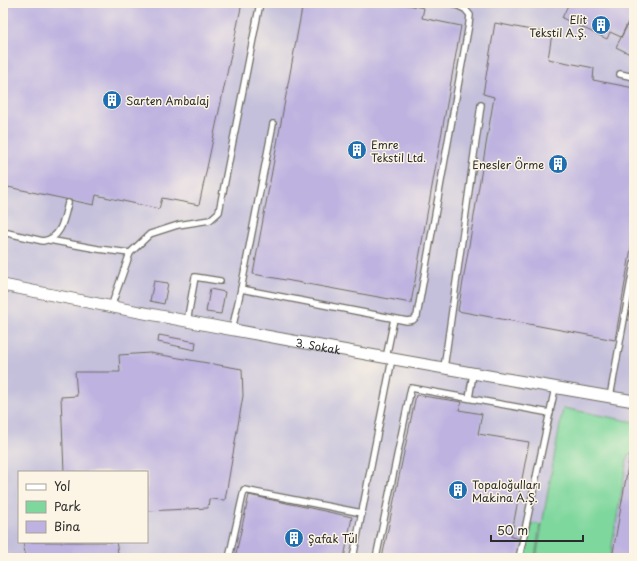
<svg xmlns="http://www.w3.org/2000/svg" width="637" height="561" font-family="'Playpen Sans',sans-serif">
<style>
.industrial{fill:#c4c0db;fill-rule:evenodd}
.green{fill:#7ed79d;stroke:#548164}
.building{fill:#bdb2e0}
.lines{fill:none;stroke-linecap:round;stroke-linejoin:round}
.lane-casing{stroke:#6f6c62;stroke-width:8}
.street-casing{stroke:#6f6c62;stroke-width:13}
.lane{stroke:#fff;stroke-width:5.5}
.street{stroke:#fff;stroke-width:11}
.labels{text-anchor:middle;dominant-baseline:central;stroke-width:3;stroke-linejoin:round;paint-order:stroke}
.poi-label{font-size:11px;fill:#2b2b2b;stroke:#fcf5e5;text-anchor:start}
.street-label{font-size:11px;fill:#2b2b2b;stroke:#fcf5e5}
</style>
<rect width="100%" height="100%" fill="#fcf5e5"/>
<filter id="ink" filterUnits="userSpaceOnUse"><feTurbulence type="fractalNoise" baseFrequency=".025" numOctaves="2"/><feDisplacementMap in="SourceGraphic" scale="8" xChannelSelector="R" yChannelSelector="G"/><feConvolveMatrix kernelMatrix="1 2 1 2 8 2 1 2 1" color-interpolation-filters="sRGB"/></filter>
<filter id="wash" filterUnits="userSpaceOnUse"><feTurbulence type="fractalNoise" baseFrequency=".012" numOctaves="4" result="noise"/><feDisplacementMap in="SourceGraphic" scale="16" xChannelSelector="R" yChannelSelector="G"/><feGaussianBlur stdDeviation="0.9" result="paint"/><feColorMatrix in="noise" values="0 0 0 0 0 0 0 0 0 0 0 0 0 0 0 0 0 1.4 0 .05"/><feComposite in="paint" operator="in"/></filter>
<g filter="url(#wash)">
<rect width="100%" height="100%" fill="#ede6c8"/>
<!-- industrial -->
<path class="industrial" d="M3 3H634V558H3ZM19 472H147V542H19Z"/>
<!-- green -->
<g class="green">
<path d="M563 408 634 422V455L628 454 610 558 597 556 592 558H536Z"/>
<path d="M532 523 540 525 535 558H525Z"/>
</g>
<g id="blocks">
<!-- building -->
<g class="building">
<path d="M6 3H242L199 205 162 198 159 209 96 195 94 205 3 186V15Z"/>
<path d="M303 3H397L424 8 422 18 461 26 411 303 253 274Z"/>
<path d="M569 3H634V9L621 37 610 32 607 39 562 18Z"/>
<path d="M634 13V56L616 47Z"/>
<path d="M495 23 552 34 548 59 594 68 593 80 634 88V231L615 340 458 311 494 97 483 94Z"/>
<path d="M154 281 168 283 164 304 150 301Z"/>
<path d="M210 289 225 292 221 314 206 312Z"/>
<path d="M159 335 196 342 195 350 158 342Z"/>
<path d="M150 353 242 369 243 396 225 500 209 499 208 508 147 511V472H64L61 397 77 396 75 372H120L119 355Z"/>
<path d="M416 395 462 402 459 410 482 414 478 434 529 442 511 537 521 539 516 558H382Z"/>
<path d="M630 455H634V558H612Z"/>
<path d="M249 495 352 517 344 558H235Z"/>
<path d="M23 542H116L119 558H26Z"/>
</g>
</g>
</g>
<g filter="url(#ink)">
<use href="#blocks" fill-opacity="0" stroke="#6f6c62" stroke-width="1"/>
<g class="lines">
<defs>
<g id="lane">
<path d="M620 74 634 77"/>
<path d="M273 124 241 289 407 321 413 320 417 316 469 24 470 15 465 9 452 3"/>
<path d="M3 232 43 241C62 238 64 218 68 203"/>
<path d="M49 240 98 249 130 253 150 234 178 225 210 220 219 212 260 3"/>
<path d="M111 307 130 253"/>
<path d="M187 322 195 277 220 281"/>
<path d="M232 330 241 289"/>
<path d="M386 358 394 319"/>
<path d="M444 368 481 105"/>
<path d="M610 397 634 264"/>
<path d="M469 398 473 374"/>
<path d="M229 558 244 490 362 513"/>
<path d="M353 558 392 359"/>
<path d="M376 558 411 388 550 413"/>
<path d="M519 558 555 388"/>
</g>
<g id="street">
<path id="s1" d="M3 285C213 328 423 365 634 401"/>
</g>
</defs>
<!-- lane casing -->
<use href="#lane" class="lane-casing"/>
<!-- street casing -->
<use href="#street" class="street-casing"/>
<!-- lane -->
<use href="#lane" class="lane"/>
<!-- street -->
<use href="#street" class="street"/>
</g>
</g>
<!-- icons -->
<defs>
<symbol id="building-disc" viewBox="-11 -11 22 22"><circle r="9.5" fill="#1f6fb2" stroke="#fcf5e5"/><path d="M-4-6H4V6H1V3H-1V6H-4ZM-2.5-4.3h1.7v1.8h-1.7ZM.8-4.3h1.7v1.8H.8ZM-2.5-1h1.7V.8h-1.7ZM.8-1h1.7V.8H.8Z" fill="#fff"/></symbol>
</defs>
<g fill-rule="evenodd">
<use href="#building-disc" x="590" y="14" width="22" height="22"/>
<use href="#building-disc" x="101" y="89" width="22" height="22"/>
<use href="#building-disc" x="346" y="139" width="22" height="22"/>
<use href="#building-disc" x="547" y="153" width="22" height="22"/>
<use href="#building-disc" x="447" y="479" width="22" height="22"/>
<use href="#building-disc" x="283" y="527" width="22" height="22"/>
</g>
<g class="labels">
<!-- poi labels -->
<g class="poi-label">
<text x="587" y="19" text-anchor="end">Elit<tspan x="587" dy="13">Tekstil A.Ş.</tspan></text>
<text x="126" y="100">Sarten Ambalaj</text>
<text x="371" y="144">Emre<tspan x="371" dy="13">Tekstil Ltd.</tspan></text>
<text x="544" y="164" text-anchor="end">Enesler Örme</text>
<text x="472" y="484">Topaloğulları<tspan x="472" dy="13">Makina A.Ş.</tspan></text>
<text x="308" y="538">Şafak Tül</text>
</g>
<!-- street labels -->
<g class="street-label">
<text stroke="none"><textPath href="#s1" startOffset="321">3. Sokak</textPath></text>
</g>
</g>
<!-- margin -->
<rect width="637" height="561" fill="none" stroke="#fcf5e5" stroke-width="16"/>
<!-- legend -->
<rect x="18" y="471" width="130" height="72" fill="#fcf5e5" stroke="#a8a49b"/>
<rect x="26" y="484" width="20" height="6" fill="#ffffff" stroke="#a8a49b"/>
<text x="54" y="491" font-size="12" fill="#2b2b2b">Yol</text>
<rect x="26" y="501" width="20" height="12" fill="#7ed79d" stroke="#a8a49b"/>
<text x="54" y="511" font-size="12" fill="#2b2b2b">Park</text>
<rect x="26" y="521" width="20" height="12" fill="#bdb2e0" stroke="#a8a49b"/>
<text x="54" y="531" font-size="12" fill="#2b2b2b">Bina</text>
<!-- scale -->
<path d="M491 535v6h92v-6" fill="none" stroke="#2b2b2b" stroke-width="2"/>
<text x="497" y="535" font-size="12" fill="#2b2b2b" stroke="#fcf5e5" stroke-width="3" paint-order="stroke">50 m</text>
</svg>
